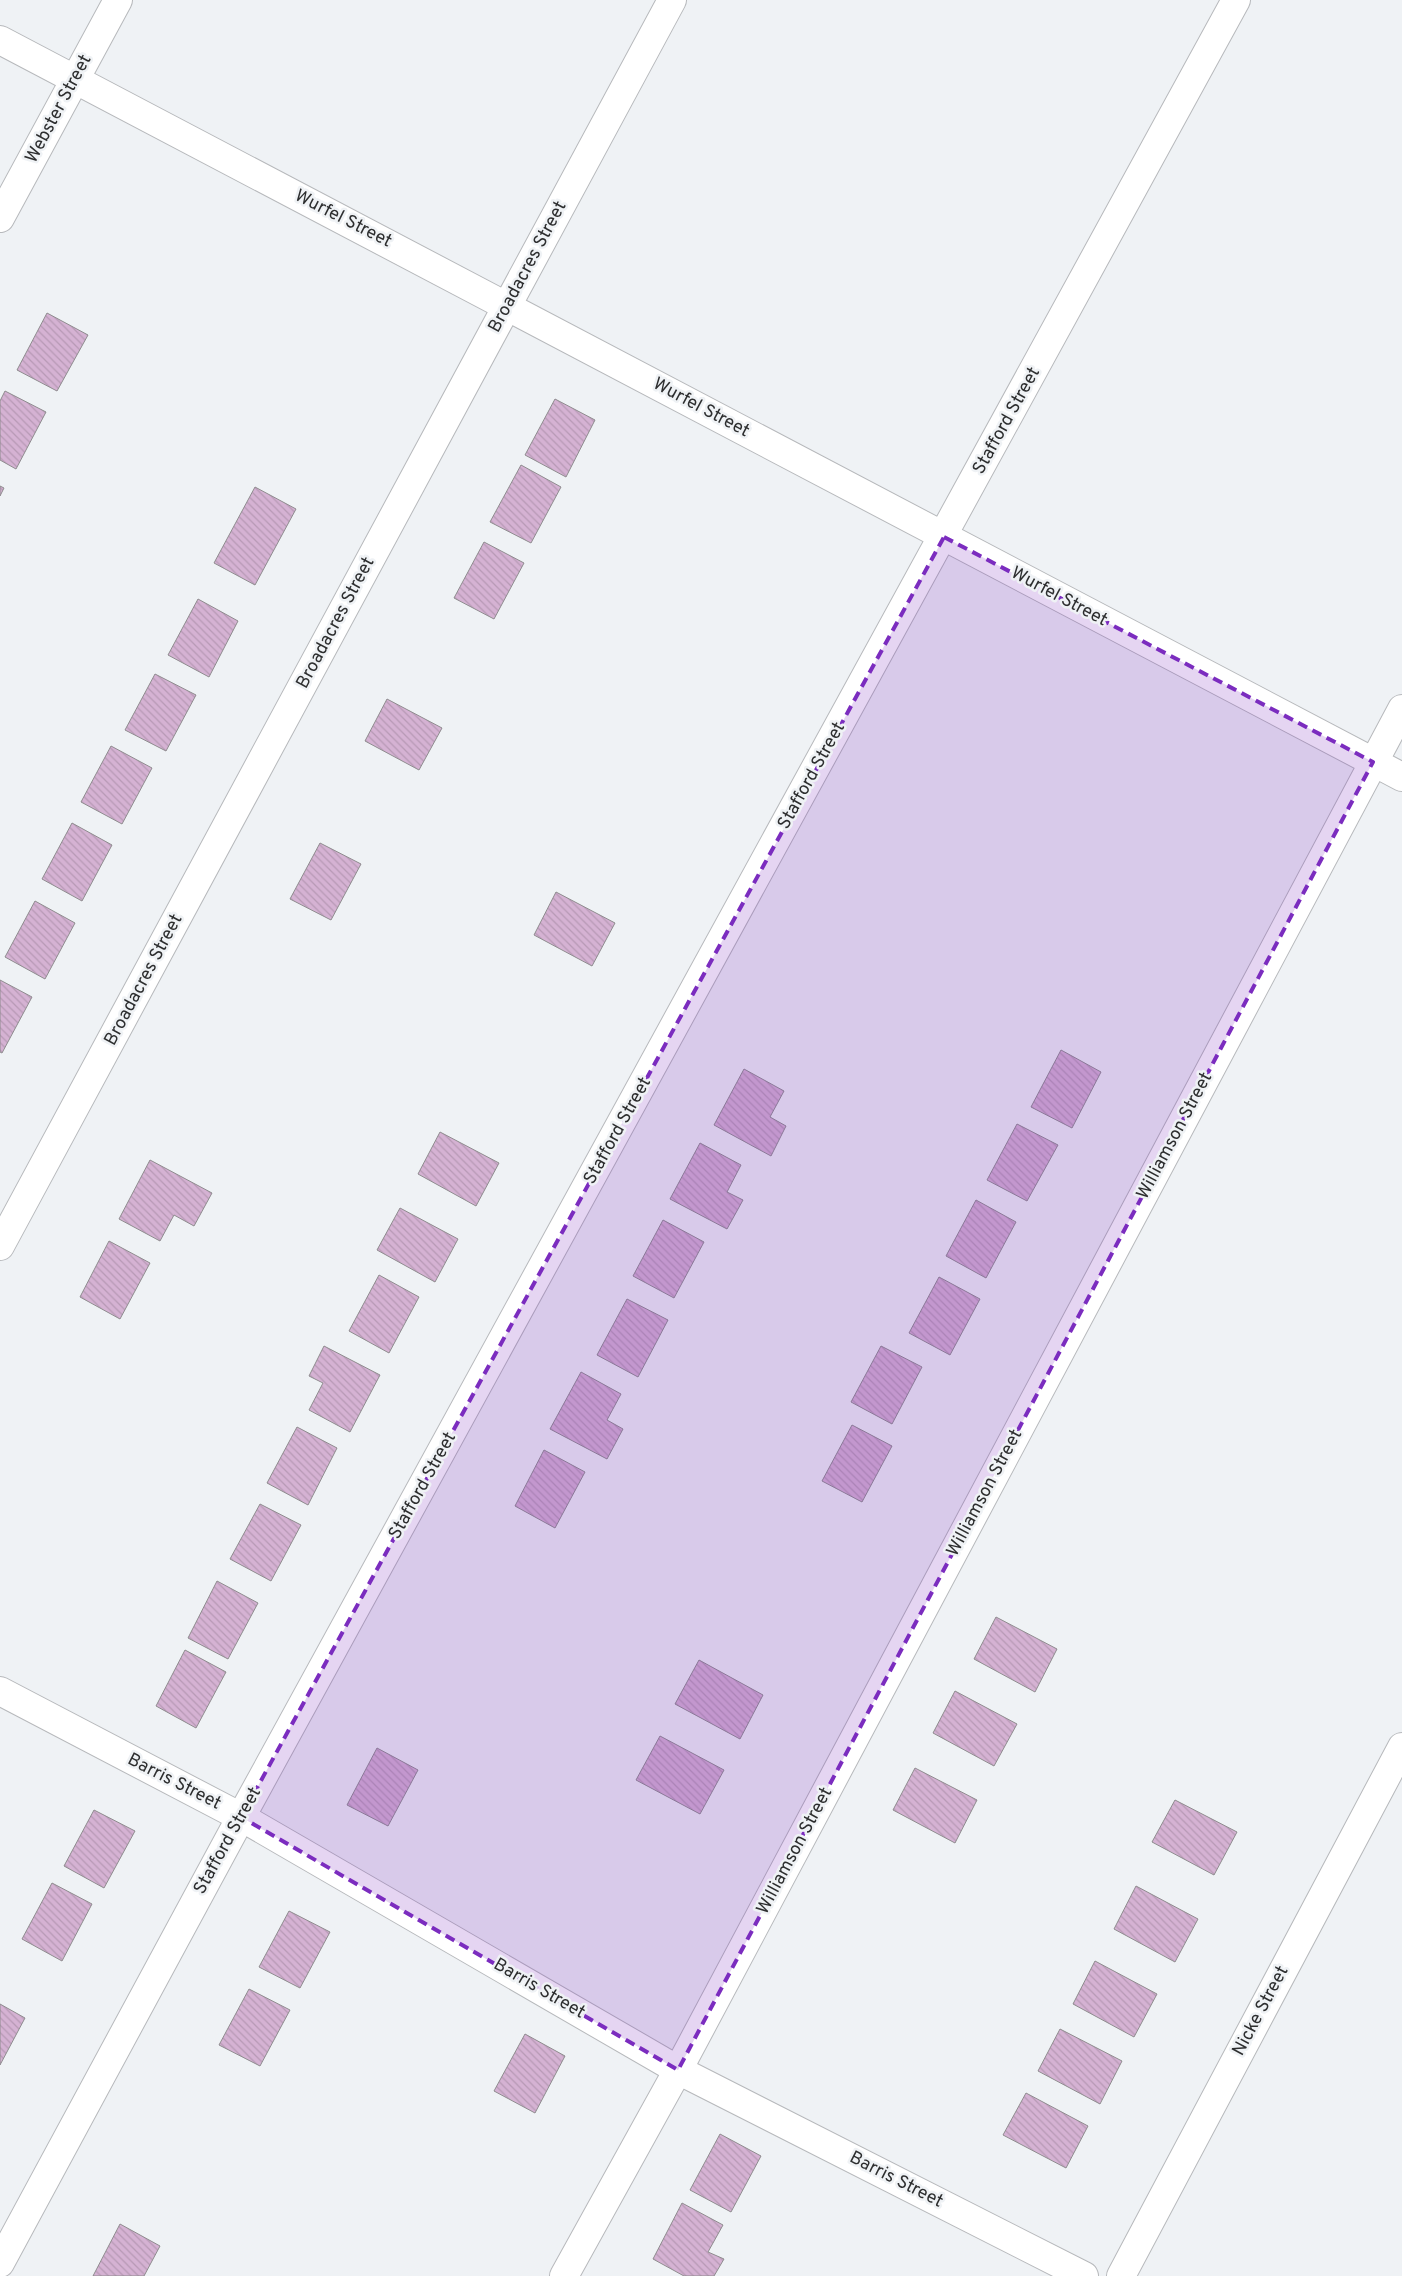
<svg xmlns="http://www.w3.org/2000/svg" width="1402" height="2276" font-family="Overpass,sans-serif">
<style>
.building{fill:url(#building-back-hatch);stroke:#8f8c8f}
.lines{fill:none;stroke-linecap:round;stroke-linejoin:round}
.minor-casing{stroke:#b7b9bc;stroke-width:30}
.minor{stroke:#fff;stroke-width:28}
.marked{fill:#7b2cbf;fill-opacity:0.2;stroke:#7b2cbf;stroke-width:4;stroke-dasharray:10 6;stroke-linejoin:round}
.labels{text-anchor:middle;dominant-baseline:central;stroke-width:5;stroke-linejoin:round;paint-order:stroke}
.street-label{font-size:18px;fill:#2d2e2f;stroke:#eff2f5}
</style>
<defs>
<pattern id="building-back-hatch" width="6" height="6" patternUnits="userSpaceOnUse" patternTransform="scale(1.25)"><rect width="6" height="6" fill="#d5b2d3"/><path d="M-1 5l2 2M0 0l6 6M5-1l2 2" fill="none" stroke="#b799b5"/></pattern>
</defs>
<rect width="100%" height="100%" fill="#eff2f5"/>
<!-- building -->
<g class="building">
<path d="M47 313 88 335 57 391 17 370Z"/>
<path d="M5 391 46 412 16 469 0 460V401Z"/>
<path d="M555 399 595 420 566 477 525 455Z"/>
<path d="M521 465 561 487 531 543 490 522Z"/>
<path d="M0 486 4 488 0 496Z"/>
<path d="M255 487 296 509 255 585 214 563Z"/>
<path d="M484 542 524 563 494 619 454 598Z"/>
<path d="M198 599 238 621 209 677 168 655Z"/>
<path d="M155 674 196 695 166 751 125 730Z"/>
<path d="M387 699 442 728 419 770 365 741Z"/>
<path d="M111 746 152 768 122 824 81 802Z"/>
<path d="M72 823 112 845 82 901 42 879Z"/>
<path d="M320 843 361 864 331 920 290 899Z"/>
<path d="M556 892 615 923 592 966 534 935Z"/>
<path d="M35 901 75 923 45 979 5 957Z"/>
<path d="M0 980 32 997 2 1053 0 1052Z"/>
<path d="M1061 1050 1101 1072 1072 1128 1031 1107Z"/>
<path d="M744 1069 784 1091 770 1117 786 1126 771 1156 714 1125Z"/>
<path d="M1017 1124 1058 1145 1027 1201 987 1180Z"/>
<path d="M440 1132 499 1163 476 1206 418 1174Z"/>
<path d="M700 1143 741 1165 727 1192 743 1200 727 1229 670 1199Z"/>
<path d="M150 1160 212 1193 194 1226 174 1215 160 1241 119 1219Z"/>
<path d="M976 1200 1016 1222 986 1278 946 1256Z"/>
<path d="M400 1208 458 1239 435 1282 377 1250Z"/>
<path d="M663 1220 704 1242 674 1298 633 1276Z"/>
<path d="M109 1241 150 1263 120 1319 80 1297Z"/>
<path d="M379 1275 419 1297 389 1353 349 1331Z"/>
<path d="M939 1277 980 1299 950 1355 909 1333Z"/>
<path d="M627 1299 668 1320 638 1377 597 1355Z"/>
<path d="M324 1346 380 1375 350 1432 309 1410 323 1383 309 1376Z"/>
<path d="M881 1346 922 1367 892 1424 851 1402Z"/>
<path d="M581 1372 621 1394 607 1420 623 1429 607 1459 550 1429Z"/>
<path d="M852 1425 892 1446 862 1502 822 1481Z"/>
<path d="M297 1427 337 1448 308 1505 267 1483Z"/>
<path d="M544 1450 585 1472 555 1528 515 1506Z"/>
<path d="M260 1504 301 1525 271 1581 230 1559Z"/>
<path d="M217 1581 258 1603 228 1659 188 1638Z"/>
<path d="M996 1617 1057 1649 1035 1692 974 1659Z"/>
<path d="M185 1650 226 1672 196 1728 156 1706Z"/>
<path d="M699 1660 763 1695 740 1739 675 1704Z"/>
<path d="M955 1691 1017 1724 994 1766 933 1733Z"/>
<path d="M660 1736 724 1770 700 1814 636 1780Z"/>
<path d="M377 1748 418 1770 388 1826 347 1805Z"/>
<path d="M915 1768 977 1800 955 1843 893 1810Z"/>
<path d="M1175 1800 1237 1832 1214 1875 1152 1842Z"/>
<path d="M94 1810 135 1831 104 1888 64 1866Z"/>
<path d="M52 1883 92 1904 62 1961 22 1939Z"/>
<path d="M1136 1886 1198 1919 1175 1962 1114 1929Z"/>
<path d="M289 1911 330 1932 300 1988 259 1967Z"/>
<path d="M1095 1961 1157 1994 1134 2037 1073 2004Z"/>
<path d="M249 1989 290 2010 260 2066 219 2045Z"/>
<path d="M0 2004 25 2018 0 2065Z"/>
<path d="M1060 2029 1122 2061 1100 2104 1038 2071Z"/>
<path d="M525 2034 565 2056 535 2113 494 2091Z"/>
<path d="M1026 2093 1088 2126 1066 2168 1003 2135Z"/>
<path d="M720 2134 761 2156 731 2212 690 2190Z"/>
<path d="M682 2203 723 2225 708 2252 724 2259 714 2276H684L653 2259Z"/>
<path d="M120 2224 160 2246 144 2276H93Z"/>
</g>
<g class="lines">
<defs>
<g id="minor">
<path d="M0 40 1402 777"/>
<path d="M0 218 118 0"/>
<path d="M0 1246 672 0"/>
<path d="M0 1691 241 1817 678 2070 1084 2276"/>
<path d="M0 2263 241 1817 1236 0"/>
<path d="M564 2276 678 2070 1402 709"/>
<path d="M1121 2276 1402 1747"/>
</g>
</defs>
<!-- minor casing -->
<use href="#minor" class="minor-casing"/>
<!-- minor -->
<use href="#minor" class="minor"/>
</g>
<!-- marked area -->
<path class="marked" d="M944 537 1373 762 678 2070 241 1817Z"/>
<g class="labels">
<!-- street labels -->
<g class="street-label">
<text transform="translate(59 109) rotate(-62)">Webster Street</text>
<text transform="translate(343 219) rotate(27)">Wurfel Street</text>
<text transform="translate(528 267) rotate(-62)">Broadacres Street</text>
<text transform="translate(701 408) rotate(28)">Wurfel Street</text>
<text transform="translate(1007 421) rotate(-61)">Stafford Street</text>
<text transform="translate(1059 597) rotate(28)">Wurfel Street</text>
<text transform="translate(336 623) rotate(-62)">Broadacres Street</text>
<text transform="translate(812 776) rotate(-61)">Stafford Street</text>
<text transform="translate(144 980) rotate(-62)">Broadacres Street</text>
<text transform="translate(618 1131) rotate(-61)">Stafford Street</text>
<text transform="translate(1175 1136) rotate(-62)">Williamson Street</text>
<text transform="translate(423 1486) rotate(-61)">Stafford Street</text>
<text transform="translate(985 1493) rotate(-62)">Williamson Street</text>
<text transform="translate(174 1782) rotate(27)">Barris Street</text>
<text transform="translate(228 1841) rotate(-61)">Stafford Street</text>
<text transform="translate(795 1851) rotate(-62)">Williamson Street</text>
<text transform="translate(539 1989) rotate(30)">Barris Street</text>
<text transform="translate(1261 2011) rotate(-62)">Nicke Street</text>
<text transform="translate(896 2180) rotate(27)">Barris Street</text>
</g>
</g>
</svg>
